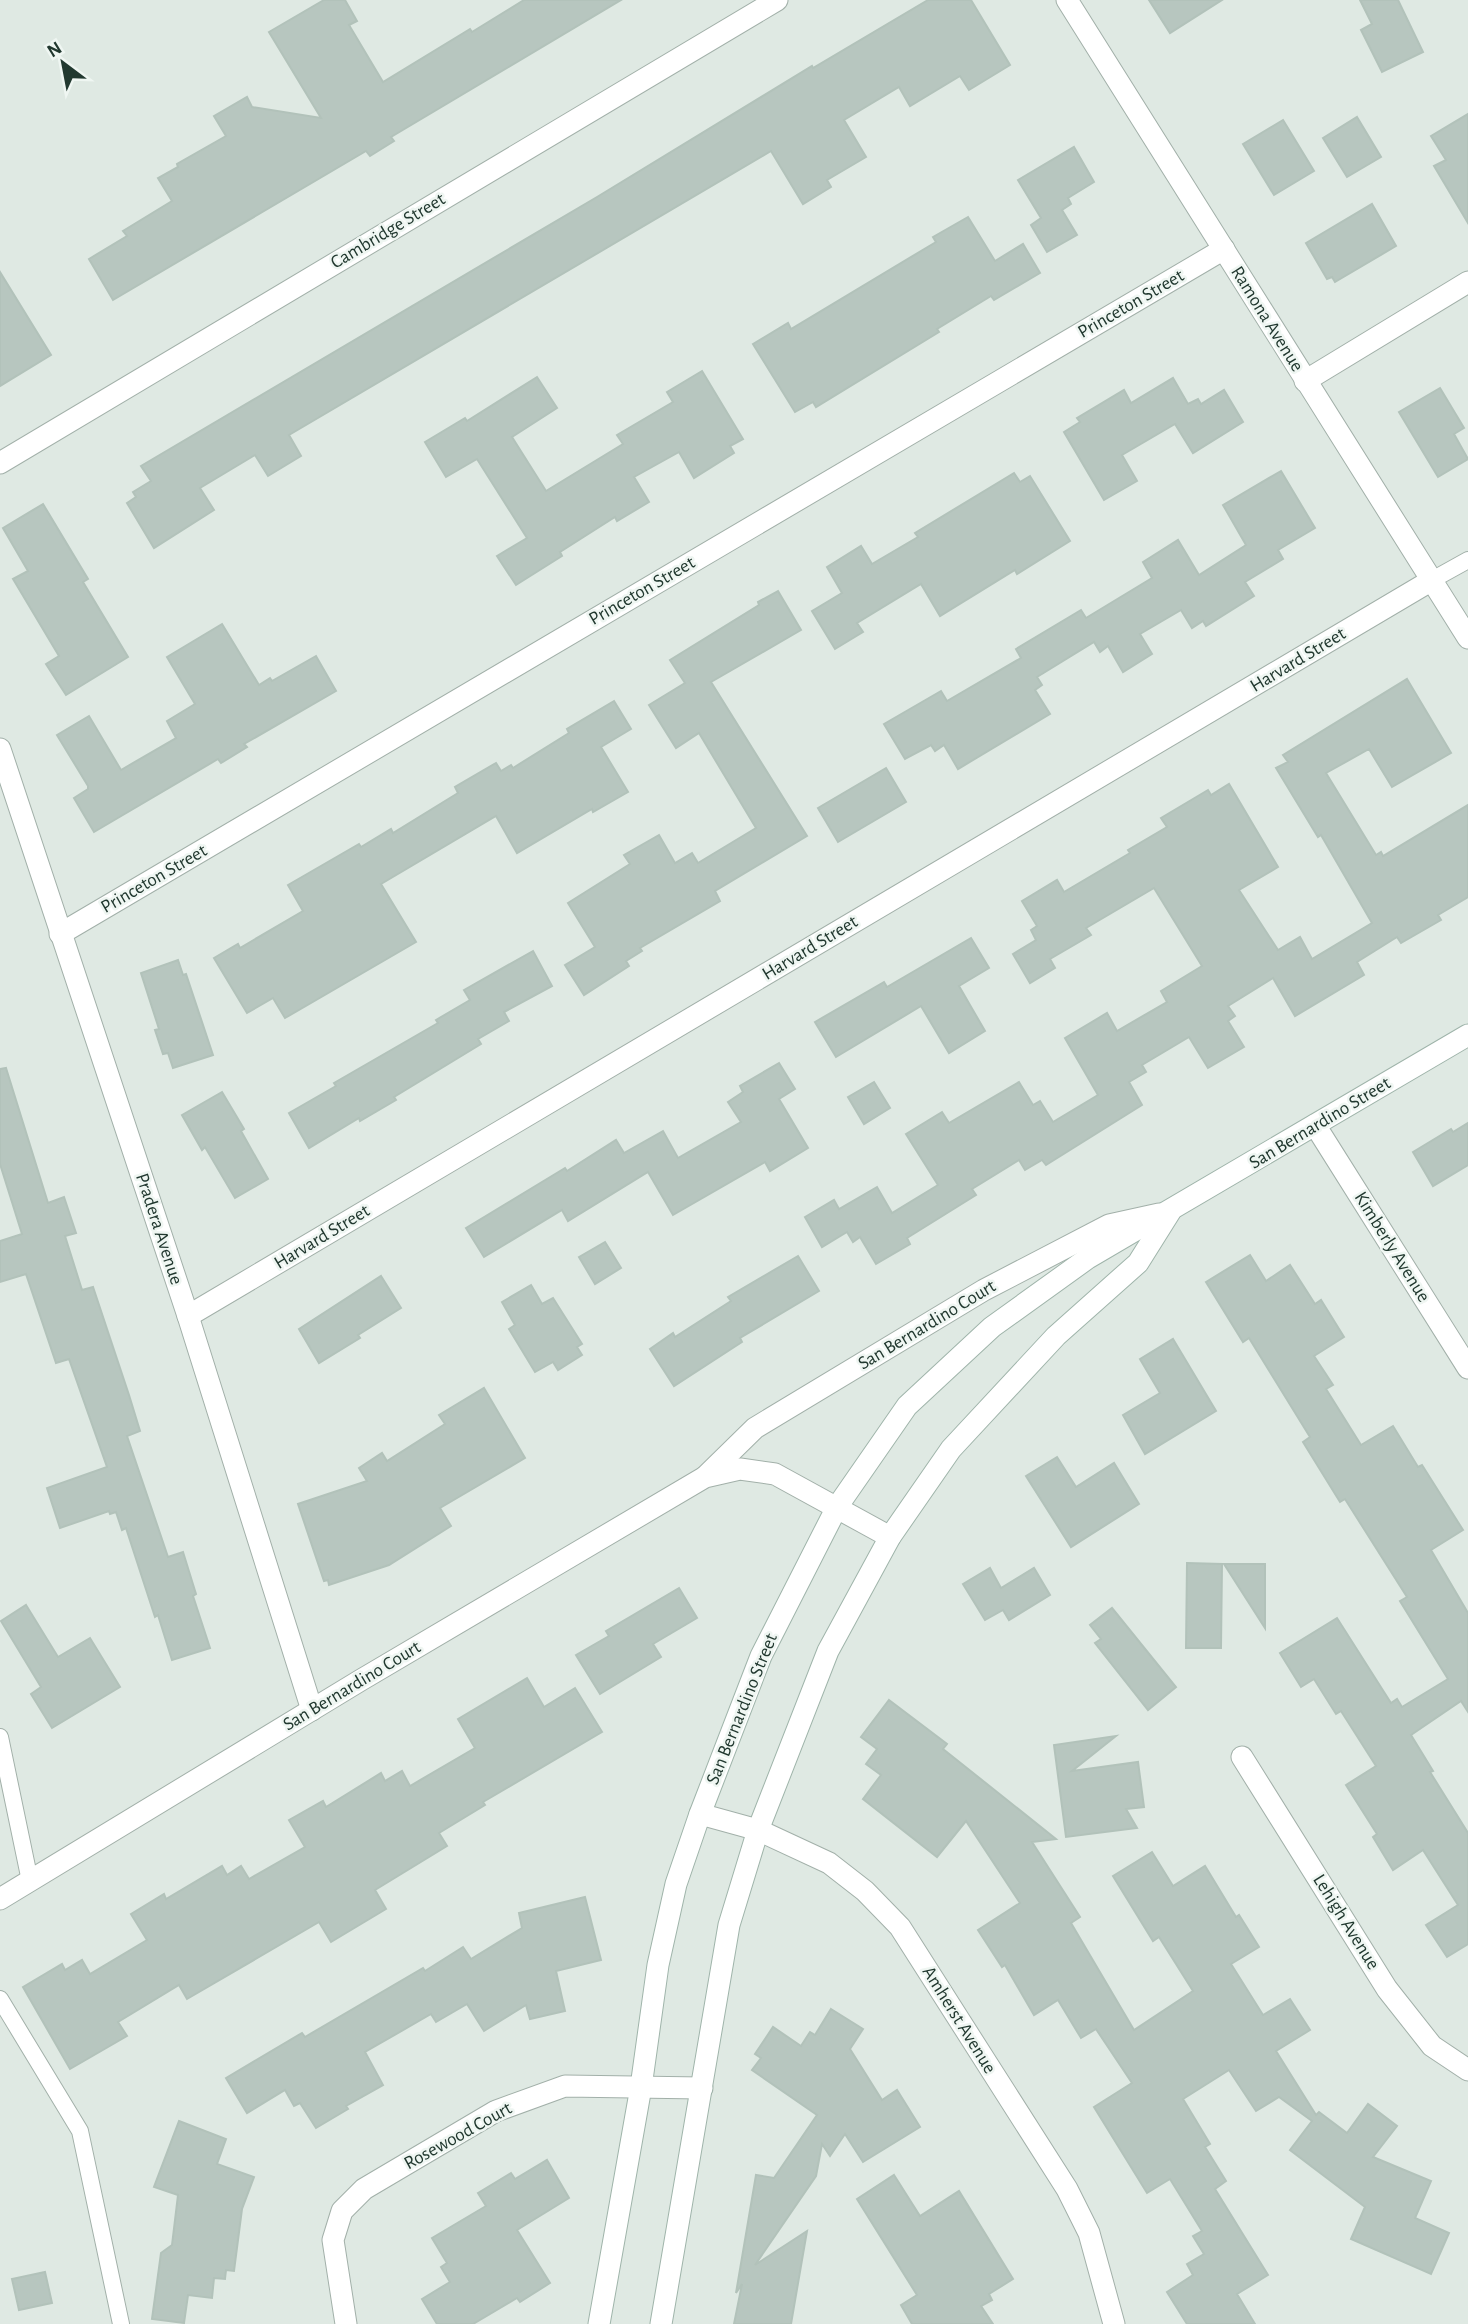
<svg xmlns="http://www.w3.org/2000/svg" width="1468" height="2324" font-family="'Alegreya Sans',sans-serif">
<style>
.building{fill:#b7c6bf;stroke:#b2c2ba;stroke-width:2}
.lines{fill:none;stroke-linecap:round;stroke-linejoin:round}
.lane-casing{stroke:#a2b0a9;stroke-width:18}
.street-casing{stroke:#a2b0a9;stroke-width:23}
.secondary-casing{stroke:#9fb4aa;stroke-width:23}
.lane{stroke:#fff;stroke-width:16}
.street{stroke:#fff;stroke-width:21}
.secondary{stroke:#fff;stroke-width:21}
.labels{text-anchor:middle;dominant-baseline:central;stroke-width:5;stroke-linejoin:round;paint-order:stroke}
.street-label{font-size:19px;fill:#21382f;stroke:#eff6f2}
</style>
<rect width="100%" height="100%" fill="#dfe9e3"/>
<!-- building -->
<g class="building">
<path d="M324 0H345L357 21 349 25 383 82 470 29 472 32 524 0H621L391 137 394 141 370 156 366 151 113 300 89 259 127 236 123 231 172 201 158 178 178 167 177 164 226 136 214 116 247 97 252 107 321 118 269 32Z"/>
<path d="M928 0H971L1010 65 969 90 960 76 910 106 899 87 844 120 866 157 827 180 831 187 803 204 771 151 289 435 301 456 268 476 255 455 200 488 214 510 154 548 127 503 136 497 133 492 151 481 141 466 597 197 812 66 813 68Z"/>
<path d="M1149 0H1222L1170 33Z"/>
<path d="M1360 0H1398L1423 52 1382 72 1361 30 1372 24Z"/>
<path d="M1468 114V223L1434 166 1446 160 1431 136Z"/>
<path d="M1357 117 1381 157 1347 177 1323 138Z"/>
<path d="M1283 120 1314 171 1274 195 1243 144Z"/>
<path d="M1074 147 1094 182 1068 198 1071 204 1062 210 1077 235 1047 252 1031 225 1041 218 1018 180Z"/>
<path d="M1372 204 1396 246 1335 282 1332 277 1327 279 1306 243Z"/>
<path d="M968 217 995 261 1023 244 1040 273 994 300 991 296 937 329 939 332 816 407 813 402 795 412 753 344 788 323 791 329 936 242 933 237Z"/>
<path d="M0 272 51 355 0 386Z"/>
<path d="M702 371 743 439 730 446 734 453 694 478 679 452 634 477 649 502 617 521 615 517 560 552 562 556 516 585 497 556 527 538 477 459 446 477 425 442 465 418 467 421 537 377 557 408 512 437 546 491 623 444 617 435 673 402 667 392Z"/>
<path d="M1173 378 1188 404 1198 399 1201 404 1224 390 1243 422 1193 453 1175 424 1122 455 1137 481 1104 500 1064 432 1080 422 1077 418 1124 390 1131 403Z"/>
<path d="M1440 388 1464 428 1454 434 1468 459 1438 477 1399 412Z"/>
<path d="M1281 471 1315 528 1278 550 1283 559 1245 582 1254 596 1206 626 1203 621 1192 628 1181 610 1140 634 1152 654 1123 672 1108 646 1100 652 1094 642 1037 677 1042 685 1035 690 1050 714 958 769 944 745 935 751 931 745 905 759 884 724 941 691 947 701 1021 658 1016 649 1081 610 1086 618 1152 578 1143 562 1178 540 1199 575 1246 545 1223 505Z"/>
<path d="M1014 473 1020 482 1030 476 1070 541 1017 574 1015 570 940 616 921 584 857 623 863 632 835 649 812 611 842 593 827 567 861 546 872 564 918 537 915 533Z"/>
<path d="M43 504 88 579 83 582 128 657 66 695 46 664 59 656 13 579 28 571 3 528Z"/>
<path d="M778 591 801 630 711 682 807 836 715 891 720 901 640 948 642 951 626 961 629 966 584 995 565 965 595 947 568 903 630 864 624 855 659 835 675 863 692 853 698 863 756 828 699 733 676 748 649 705 685 683 670 660 759 605 758 602Z"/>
<path d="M222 624 259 685 270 678 272 681 316 656 336 691 244 744 247 747 221 763 218 759 94 832 74 798 88 789V786L57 735 89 716 121 770 176 738 167 721 195 704 167 657Z"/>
<path d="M1407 679 1451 753 1392 787 1369 749 1326 773 1376 855 1381 852 1383 856 1468 805V897L1438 915 1441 920 1401 943 1397 937 1357 962 1364 975 1295 1016 1273 978 1228 1006 1235 1016 1228 1021 1244 1047 1208 1068 1189 1037 1142 1065 1146 1072 1129 1082 1142 1105 1046 1165 1042 1160 1025 1170 1019 1160 972 1189 976 1195 907 1238 910 1244 876 1264 860 1237 853 1242 847 1232 822 1247 805 1217 834 1200 839 1209 877 1187 892 1213 938 1185 906 1134 942 1112 949 1123 1019 1082 1033 1105 1040 1101 1053 1122 1098 1095 1065 1038 1107 1013 1117 1031 1167 1002 1161 991 1202 966 1154 888 1086 928 1091 935 1050 959 1055 968 1030 983 1013 954 1036 940 1031 930 1037 926 1022 901 1057 880 1064 892 1130 853 1128 850 1167 827 1161 818 1208 790 1211 795 1229 784 1278 867 1239 890 1278 950 1300 937 1312 959 1372 923 1321 835 1318 837 1276 768 1288 762 1283 755Z"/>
<path d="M614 701 631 729 601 747 628 792 593 812 592 809 517 853 496 816 381 884 416 942 285 1018 273 998 247 1013 214 958 238 944 240 948 303 911 288 885 359 844 361 847 391 829 393 833 458 793 455 787 496 763 501 771 511 765 513 768 569 733 567 729Z"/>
<path d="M886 768 906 802 838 842 818 808Z"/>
<path d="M971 938 989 968 959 986 985 1031 949 1053 921 1006 836 1057 815 1022 884 982 887 987Z"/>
<path d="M533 951 552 986 504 1012 509 1021 478 1039 481 1044 394 1097 396 1100 360 1121 359 1118 309 1148 289 1113 336 1086 334 1083 438 1023 436 1020 470 1000 464 990Z"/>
<path d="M178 960 183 975 186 974 213 1055 173 1068 168 1053 163 1054 155 1030 159 1029 141 973Z"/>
<path d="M779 1063 795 1089 779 1099 808 1148 770 1171 765 1162 673 1215 648 1172 568 1221 562 1210 484 1257 466 1228 565 1168 567 1171 616 1140 624 1153 663 1131 678 1158 741 1122 728 1102 743 1092 740 1086Z"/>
<path d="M6 1068 48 1203 64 1197 76 1233 65 1236 82 1290 93 1287 129 1395 140 1431 127 1436 168 1557 183 1552 196 1594 193 1596 210 1648 172 1660 158 1615 155 1617 126 1528 122 1530 116 1512 110 1514 109 1511 60 1528 47 1488 107 1467 69 1359 56 1363 26 1274 0 1282V1241L22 1234 0 1164V1069Z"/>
<path d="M874 1082 890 1108 864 1124 848 1097Z"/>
<path d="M222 1092 244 1129 241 1131 268 1179 235 1198 205 1147 202 1150 182 1115Z"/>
<path d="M1468 1123V1165L1433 1186 1413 1152 1451 1129 1453 1132Z"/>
<path d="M605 1242 621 1268 595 1284 579 1257Z"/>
<path d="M1250 1255 1266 1281 1290 1265 1315 1304 1321 1300 1344 1337 1314 1356 1333 1385 1326 1389 1361 1445 1393 1426 1418 1467 1422 1465 1463 1530 1431 1550 1468 1613V1712L1461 1701 1411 1735 1433 1771 1430 1772 1468 1833V1944L1447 1957 1426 1925 1458 1905 1423 1850 1393 1870 1373 1837 1377 1834 1346 1785 1376 1766 1341 1711 1336 1714 1314 1679 1301 1687 1280 1653 1337 1618 1391 1703 1397 1699 1402 1707 1448 1679 1400 1601 1407 1597 1345 1499 1340 1502 1303 1442 1310 1437 1249 1338 1243 1342 1206 1282Z"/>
<path d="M798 1256 819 1291 740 1338 742 1342 674 1386 650 1349 673 1333 675 1337 731 1301 728 1297Z"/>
<path d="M381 1276 401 1308 358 1335 360 1338 319 1363 299 1329Z"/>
<path d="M531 1285 542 1304 553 1298 582 1344 577 1347 582 1355 558 1370 553 1362 535 1372 509 1329 515 1325 502 1302Z"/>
<path d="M1173 1339 1216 1411 1145 1454 1123 1415 1160 1393 1140 1359Z"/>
<path d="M484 1388 525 1458 440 1508 451 1526 389 1565 329 1585 328 1580 324 1581 298 1504 367 1481 359 1468 382 1453 387 1461 445 1424 439 1415Z"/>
<path d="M1057 1457 1076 1487 1114 1463 1139 1504 1071 1547 1026 1476Z"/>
<path d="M1187 1563 1222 1564 1221 1648H1186Z"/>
<path d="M1224 1564H1265V1628Z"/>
<path d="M990 1568 1001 1588 1034 1568 1050 1595 1009 1620 1003 1610 985 1620 963 1584Z"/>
<path d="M679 1588 697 1618 653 1644 661 1657 600 1694 576 1655 609 1636 606 1631Z"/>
<path d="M26 1605 58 1657 90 1638 120 1687 52 1728 31 1694 41 1687 1 1621Z"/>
<path d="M1112 1608 1176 1687 1148 1710 1095 1643 1101 1639 1090 1625Z"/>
<path d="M527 1678 544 1707 575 1688 602 1732 483 1802 485 1805 439 1833 447 1846 375 1890 386 1909 331 1942 319 1922 187 1999 179 1985 118 2022 127 2036 70 2069 23 1987 62 1964 65 1970 82 1960 90 1974 147 1940 131 1914 164 1894 166 1899 222 1866 227 1875 241 1866 249 1879 305 1847 289 1820 323 1801 326 1807 381 1773 385 1781 402 1771 410 1786 475 1748 458 1719Z"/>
<path d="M889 1700 947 1744 943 1749 1056 1839 1032 1842 1080 1917 1071 1923 1134 2030 1193 1991 1159 1937 1153 1941 1113 1876 1152 1852 1173 1886 1205 1866 1236 1917 1239 1915 1259 1947 1231 1964 1263 2015 1290 1999 1310 2030 1276 2051 1316 2115 1319 2112 1347 2133 1368 2104 1397 2126 1373 2157 1431 2181 1415 2218 1449 2233 1431 2274 1351 2239 1365 2207 1290 2150 1312 2121 1279 2097 1256 2111 1229 2070 1183 2099 1210 2144 1205 2147 1226 2181 1215 2189 1268 2275 1237 2294 1255 2324H1187L1167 2292 1193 2275 1187 2264 1204 2254 1193 2236 1202 2231 1170 2179 1147 2193 1094 2107 1132 2083 1096 2029 1081 2038 1058 2000 1034 2015 1005 1965 1002 1967 978 1930 1020 1903 966 1821 937 1857 863 1799 881 1775 866 1764 877 1749 861 1737Z"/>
<path d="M1116 1736 1072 1771 1138 1762 1144 1807 1126 1809 1137 1828 1066 1837 1054 1745Z"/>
<path d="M585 1897 601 1960 556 1971 565 2011 530 2019 526 2005 484 2031 467 2004 436 2022 431 2014 365 2052 383 2085 346 2106 348 2109 316 2128 300 2103 294 2106 285 2090 247 2113 226 2078 302 2033 305 2037 423 1968 425 1971 463 1947 471 1959 522 1928 519 1913Z"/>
<path d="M831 2009 863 2029 850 2049 882 2100 897 2090 920 2127 863 2162 845 2134 830 2156 822 2144 816 2176 755 2265 807 2231 791 2324H734L742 2284 736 2293 756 2175 774 2178 817 2115 752 2070 761 2058 755 2054 773 2027 801 2046 810 2032 815 2035Z"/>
<path d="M179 2121 226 2139 217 2164 254 2177 242 2209 234 2271 226 2270 225 2279 214 2278 212 2298 188 2295 184 2323 152 2319 161 2253 172 2245 178 2195 154 2187Z"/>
<path d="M547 2160 569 2198 517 2230 550 2283 520 2302 517 2298 473 2324H437L422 2299 450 2282 441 2267 447 2263 432 2238 486 2206 478 2193 511 2173 515 2179Z"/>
<path d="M894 2175 920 2216 959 2191 1013 2279 989 2294 992 2300 981 2306 993 2324H912L901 2305 917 2295 857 2199Z"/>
<path d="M45 2272 52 2303 19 2310 12 2279Z"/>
</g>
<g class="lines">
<defs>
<g id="lane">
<path d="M1432 580 1468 560"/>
<path d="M0 1737 30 1881"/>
<path d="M0 1999 80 2131 121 2324"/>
</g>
<g id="street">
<path d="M1067 0 1468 638"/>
<path d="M1305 381 1468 282"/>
<path d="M0 463 777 0"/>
<path d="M0 749 188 1316 312 1710"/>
<path d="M60 934 1224 249"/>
<path d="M1315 1125 1468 1368"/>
<path d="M188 1316 1432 580"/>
<path d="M706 1476 755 1428 984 1290 1109 1225 1159 1214"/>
<path d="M1242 1757 1387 1989 1432 2046 1468 2070"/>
<path d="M700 1814 758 1830 829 1863 865 1891 900 1927 1067 2189 1089 2233 1114 2324"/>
<path d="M0 1899 361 1680 705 1477 740 1469 775 1474 890 1537"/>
<path d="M346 2324 333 2240 342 2211 364 2189 496 2111 565 2086 702 2088"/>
</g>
<g id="secondary">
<path d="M599 2324 641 2087 658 1965 676 1884 700 1814 761 1656 837 1507 907 1406 992 1327 1088 1258 1468 1035"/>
<path d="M661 2324 729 1925 758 1830 828 1651 890 1537 951 1449 1056 1336 1138 1263 1170 1212"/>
</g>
</defs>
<!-- lane casing -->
<use href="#lane" class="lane-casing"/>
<!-- street casing -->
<use href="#street" class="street-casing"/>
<!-- secondary casing -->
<use href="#secondary" class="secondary-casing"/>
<!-- lane -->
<use href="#lane" class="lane"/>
<!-- street -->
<use href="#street" class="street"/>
<!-- secondary -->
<use href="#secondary" class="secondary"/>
</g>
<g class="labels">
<!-- street labels -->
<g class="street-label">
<text transform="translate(388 231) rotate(-31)">Cambridge Street</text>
<text transform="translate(1131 304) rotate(-30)">Princeton Street</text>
<text transform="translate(1267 319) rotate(58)">Ramona Avenue</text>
<text transform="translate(642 591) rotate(-30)">Princeton Street</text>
<text transform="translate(1298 660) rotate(-31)">Harvard Street</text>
<text transform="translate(154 879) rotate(-30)">Princeton Street</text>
<text transform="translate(810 948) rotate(-31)">Harvard Street</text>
<text transform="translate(1320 1123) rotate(-31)">San Bernardino Street</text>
<text transform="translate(159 1229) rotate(72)">Pradera Avenue</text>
<text transform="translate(322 1237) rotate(-31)">Harvard Street</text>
<text transform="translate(1392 1247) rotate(58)">Kimberly Avenue</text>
<text transform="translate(927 1325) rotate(-31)">San Bernardino Court</text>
<text transform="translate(352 1686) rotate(-31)">San Bernardino Court</text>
<text transform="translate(742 1709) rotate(-68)">San Bernardino Street</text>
<text transform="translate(1346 1922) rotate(58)">Lehigh Avenue</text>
<text transform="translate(959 2020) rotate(58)">Amherst Avenue</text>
<text transform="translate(458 2136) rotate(-29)">Rosewood Court</text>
</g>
</g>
<!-- north arrow -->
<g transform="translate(63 63) rotate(328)" stroke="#eff6f2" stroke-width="5" paint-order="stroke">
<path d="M0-5L12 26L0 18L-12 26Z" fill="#21382f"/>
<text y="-10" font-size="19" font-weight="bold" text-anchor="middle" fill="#21382f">N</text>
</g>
</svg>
